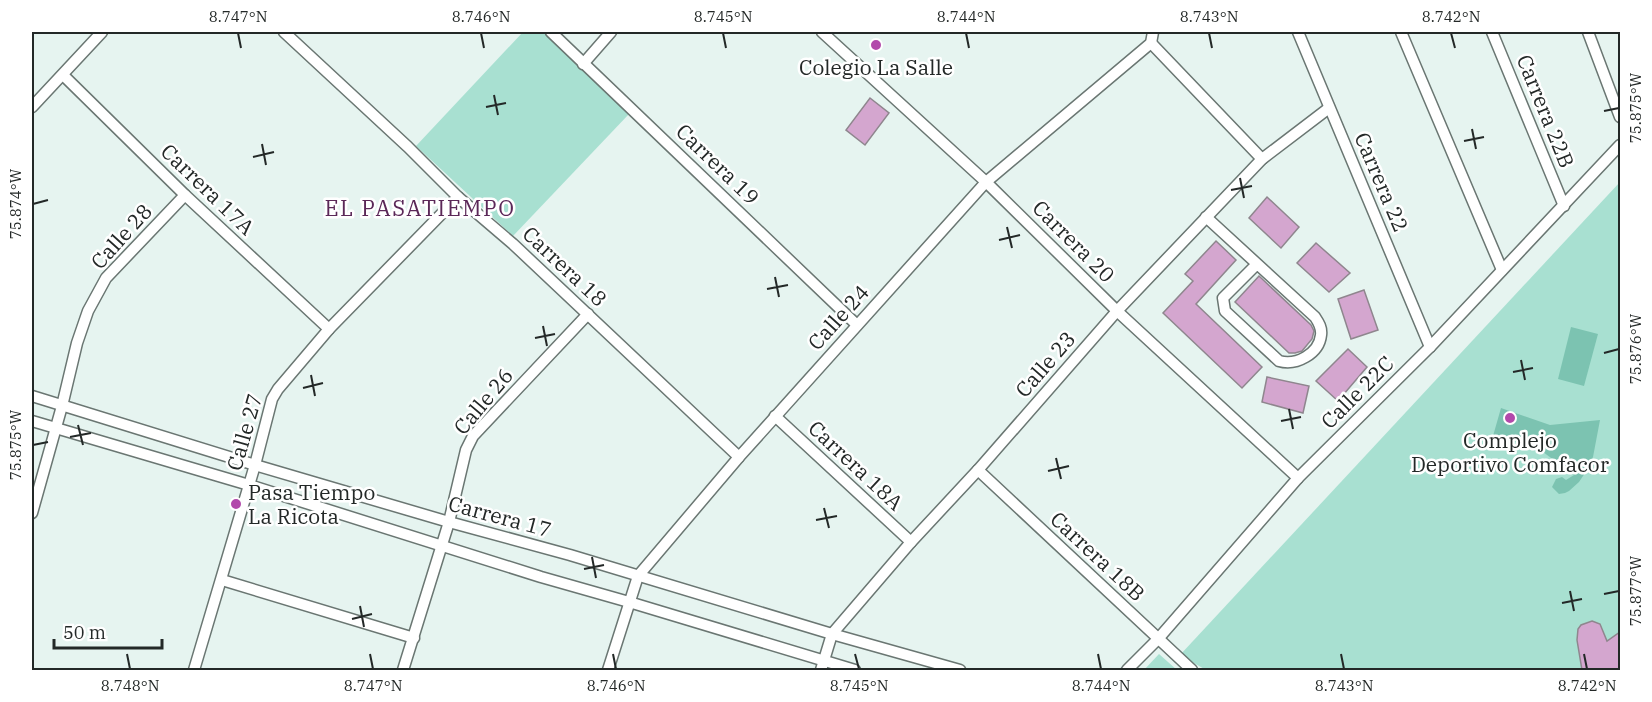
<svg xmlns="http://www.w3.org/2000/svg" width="1652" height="702" font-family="'IBM Plex Serif',serif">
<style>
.green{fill:#a8e0d1}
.water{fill:#7cc3b1}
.building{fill:#d4a6cf;stroke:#8f868e;stroke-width:1.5}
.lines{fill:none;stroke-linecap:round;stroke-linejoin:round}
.minor-casing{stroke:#6a7672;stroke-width:13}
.minor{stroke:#fff;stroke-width:10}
.ticks{fill:none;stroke:#232827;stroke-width:2}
.poi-dot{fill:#b249ab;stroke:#fff;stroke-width:2}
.labels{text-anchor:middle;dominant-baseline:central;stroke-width:5;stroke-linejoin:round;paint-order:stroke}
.poi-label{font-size:21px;fill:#232827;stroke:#fff}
.street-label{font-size:21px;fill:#232827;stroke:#fff}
.neighbourhood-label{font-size:22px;letter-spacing:1.5px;fill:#5b2858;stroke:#fff}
.neatline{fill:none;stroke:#232827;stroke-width:2}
.ticks-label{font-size:15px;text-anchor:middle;fill:#232827}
</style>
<rect width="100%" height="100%" fill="#e6f4f0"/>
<!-- green -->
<g class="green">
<path d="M523 32H543L629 114 513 236 416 146Z"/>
<path d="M1620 182V670H1206L1180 655Z"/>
<path d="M1159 654 1177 670H1144Z"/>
</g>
<!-- water -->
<g class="water">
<path d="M1571 327 1598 334 1584 386 1558 379Z"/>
<path d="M1501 408 1550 425 1600 420 1593 457 1587 470 1579 482 1569 491 1565 493 1559 494 1552 487 1556 479 1562 477 1566 480 1574 475 1539 449 1493 436Z"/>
</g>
<!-- building -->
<g class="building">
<path d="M870 98 889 113 865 145 846 130Z"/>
<path d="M1267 197 1299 227 1281 248 1249 218Z"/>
<path d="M1216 241 1236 260 1196 304 1262 367 1242 388 1163 313 1193 281 1185 274Z"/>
<path d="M1316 243 1350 273 1329 292 1297 263Z"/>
<path d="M1259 276 1311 325 1314 331 1312 339 1302 351 1295 353H1289L1235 302Z"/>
<path d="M1364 290 1378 330 1351 339 1338 299Z"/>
<path d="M1348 349 1367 367 1338 401 1316 381Z"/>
<path d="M1267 377 1309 386 1303 413 1262 402Z"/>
<path d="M1592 621 1600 624 1607 641 1620 632V670H1582L1577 640 1578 629 1581 625Z"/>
</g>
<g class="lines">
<defs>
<g id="minor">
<path d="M284 32 408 147 458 197 513 244 739 457"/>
<path d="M551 32 857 325"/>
<path d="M822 32 986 182 1117 311 1298 478"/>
<path d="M1298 32 1430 347"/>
<path d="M1401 32 1502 270"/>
<path d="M1492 32 1564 206"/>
<path d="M1588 32 1620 117"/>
<path d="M1151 43 1262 159"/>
<path d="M583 64 611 32"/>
<path d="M63 75 185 195 329 329"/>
<path d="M32 107 102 32"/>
<path d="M1206 217 1315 317C1319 323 1322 328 1321 335 1319 354 1296 366 1279 361L1225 311 1223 298 1257 264"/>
<path d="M32 396 255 465 449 522 570 555 832 634 960 670"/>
<path d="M775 416 911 542"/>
<path d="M32 421 249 485 541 577 629 602 855 670"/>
<path d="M978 470 1192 670"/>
<path d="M32 513 62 406 77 343 88 311 106 278 185 195"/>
<path d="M222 580 414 638"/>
<path d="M194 670 255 465 272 399 278 389 329 329 458 197"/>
<path d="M403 670 449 522 466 450 473 436 588 314"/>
<path d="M608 670 638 576 739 457 986 182 1151 43 1153 32"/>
<path d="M821 670 832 634 911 542 978 470 1117 311 1262 159 1329 108"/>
<path d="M1127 670 1158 639 1298 478 1430 347 1620 145"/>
</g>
</defs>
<!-- minor casing -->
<use href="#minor" class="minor-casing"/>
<!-- minor -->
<use href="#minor" class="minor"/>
</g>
<!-- ticks -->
<path class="ticks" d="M238 33 241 48M481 33 484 48M723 33 726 48M966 33 969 48M1209 33 1212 48M1451 33 1455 48M494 95 498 115M486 107 506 103M1604 111 1619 108M1472 129 1476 149M1464 141 1484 137M262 144 266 165M253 157 274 152M1240 178 1244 198M1231 190 1252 186M33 204 48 200M1007 227 1012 248M999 240 1020 235M775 277 779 297M767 289 788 285M543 326 547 346M535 338 555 334M1604 353 1619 349M1521 360 1525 380M1513 372 1533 368M311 375 315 396M303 388 323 383M1289 409 1293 429M1281 421 1301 417M78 425 83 445M70 437 91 433M33 445 48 442M1056 458 1061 479M1048 471 1069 466M824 508 829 528M816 520 837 516M592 557 596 578M584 569 604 565M1570 591 1574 611M1604 594 1619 591M1562 603 1582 599M360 606 364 627M352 619 372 614M127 654 130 669M370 654 373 669M613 654 616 669M855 654 859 669M1098 654 1101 669M1341 654 1344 669M1584 654 1587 669"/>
<!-- markers -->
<g class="poi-dot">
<circle cx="876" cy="45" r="6"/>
<circle cx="1510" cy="418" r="6"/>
<circle cx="236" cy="504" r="6"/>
</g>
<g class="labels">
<!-- poi labels -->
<g class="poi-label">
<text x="876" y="67">Colegio La Salle</text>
<text x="1510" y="440">Complejo<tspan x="1510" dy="24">Deportivo Comfacor</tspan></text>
<text x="248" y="492" text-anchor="start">Pasa Tiempo<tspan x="248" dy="24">La Ricota</tspan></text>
</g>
<!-- street labels -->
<g class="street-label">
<text transform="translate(1546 111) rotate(68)">Carrera 22B</text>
<text transform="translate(718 164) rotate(44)">Carrera 19</text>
<text transform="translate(1382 182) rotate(67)">Carrera 22</text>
<text transform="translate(208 189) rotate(44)">Carrera 17A</text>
<text transform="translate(121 236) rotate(-48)">Calle 28</text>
<text transform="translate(1074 241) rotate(45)">Carrera 20</text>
<text transform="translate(565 266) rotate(43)">Carrera 18</text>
<text transform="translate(838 317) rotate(-48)">Calle 24</text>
<text transform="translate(1045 364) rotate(-49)">Calle 23</text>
<text transform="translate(1357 392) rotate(-45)">Calle 22C</text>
<text transform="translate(483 401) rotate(-50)">Calle 26</text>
<text transform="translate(244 432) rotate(-74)">Calle 27</text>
<text transform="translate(856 465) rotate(43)">Carrera 18A</text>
<text transform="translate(500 516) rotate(15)">Carrera 17</text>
<text transform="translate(1098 556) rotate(43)">Carrera 18B</text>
</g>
<!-- neighbourhood labels -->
<g class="neighbourhood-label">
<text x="420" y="207">EL PASATIEMPO</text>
</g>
</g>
<!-- border -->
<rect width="1652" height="702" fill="none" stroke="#ffffff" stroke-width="66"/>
<!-- scale -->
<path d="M54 639v9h108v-9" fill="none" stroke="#232827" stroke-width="3"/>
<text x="63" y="639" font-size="18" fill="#232827" stroke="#ffffff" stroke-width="4.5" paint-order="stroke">50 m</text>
<rect x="33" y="33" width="1586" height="636" class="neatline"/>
<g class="ticks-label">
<text x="238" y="22">8.747°N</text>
<text x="481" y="22">8.746°N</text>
<text x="723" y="22">8.745°N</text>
<text x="966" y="22">8.744°N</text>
<text x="1209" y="22">8.743°N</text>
<text x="1451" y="22">8.742°N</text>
<text transform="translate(1636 108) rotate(-90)" y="5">75.875°W</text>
<text transform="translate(16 204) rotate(-90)" y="5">75.874°W</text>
<text transform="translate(1636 349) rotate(-90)" y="5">75.876°W</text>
<text transform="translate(16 445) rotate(-90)" y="5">75.875°W</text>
<text transform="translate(1636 591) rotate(-90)" y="5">75.877°W</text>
<text x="130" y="691">8.748°N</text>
<text x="373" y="691">8.747°N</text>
<text x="616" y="691">8.746°N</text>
<text x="859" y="691">8.745°N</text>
<text x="1101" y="691">8.744°N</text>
<text x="1344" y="691">8.743°N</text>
<text x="1587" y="691">8.742°N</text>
</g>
</svg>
